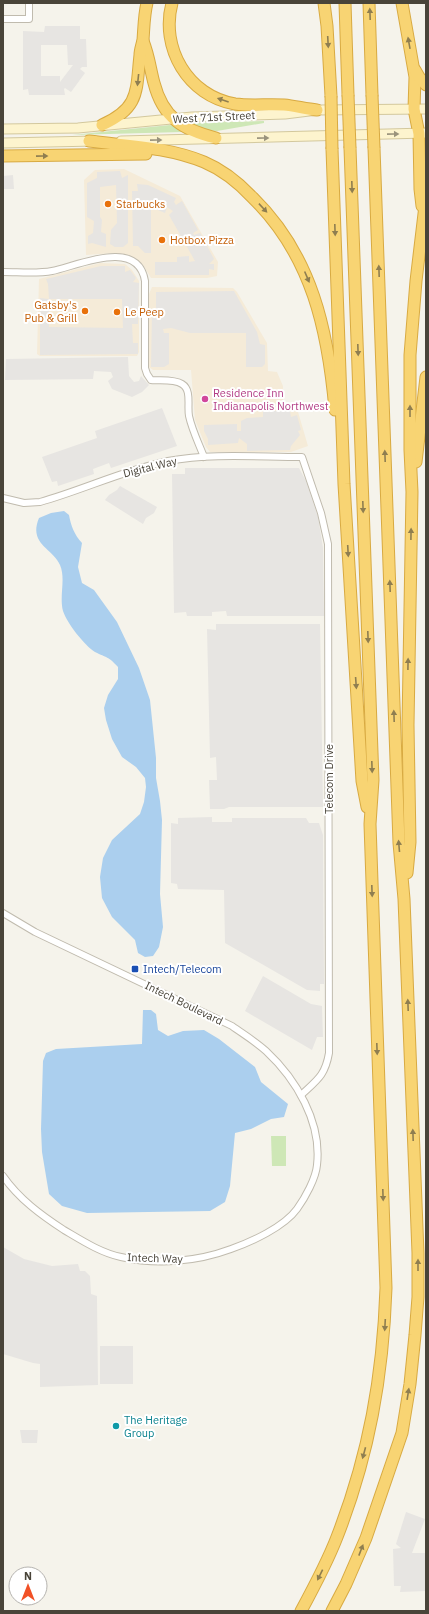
<svg xmlns="http://www.w3.org/2000/svg" width="429" height="1614" font-family="'IBM Plex Sans',sans-serif">
<style>
.commercial{fill:#f5ebd8}
.green{fill:#cee7b6}
.parking{fill:#e7e5e2;fill-rule:evenodd}
.water{fill:#abcfee}
.lines{fill:none;stroke-linecap:round;stroke-linejoin:round}
.street-casing{stroke:#c0bbae;stroke-width:8}
.secondary-casing{stroke:#d3c89d;stroke-width:11}
.highway-casing{stroke:#d8aa42;stroke-width:13}
.street{stroke:#fff;stroke-width:6}
.secondary{stroke:#fdf4ce;stroke-width:9}
.highway{stroke:#f8d473;stroke-width:11}
.highway-bridge-casing{stroke:#d8aa42;stroke-width:13;stroke-linecap:butt}
.highway-bridge{stroke:#f8d473;stroke-width:11}
.oneway{fill:#8f7e50}
.oneway2{fill:#9a937c}
.food-dot{fill:#e8710a;stroke:#fff;stroke-width:1.5}
.hotel-dot{fill:#d1479c;stroke:#fff;stroke-width:1.5}
.transit-dot{fill:#1a4fb4;stroke:#fff;stroke-width:1.5}
.culture-dot{fill:#0f9aa8;stroke:#fff;stroke-width:1.5}
.labels{text-anchor:middle;dominant-baseline:central;stroke-width:4;stroke-linejoin:round;paint-order:stroke}
.street-label{font-size:11px;fill:#494439;stroke:#fff}
.food-label{font-size:11px;fill:#c56008;stroke:#fff;text-anchor:start}
.hotel-label{font-size:11px;fill:#b23c85;stroke:#fff;text-anchor:start}
.transit-label{font-size:11px;fill:#164399;stroke:#fff;text-anchor:start}
.culture-label{font-size:11px;fill:#0d838f;stroke:#fff;text-anchor:start}
</style>
<rect width="100%" height="100%" fill="#f5f3eb"/>
<!-- commercial -->
<g class="commercial">
<path d="M124 169 180 196 218 262 217 276 207 278H151L143 265 134 258 115 253 86 255 84 180 95 170Z"/>
<path d="M100 263 125 264 132 270 139 281V352L137 356H40L37 354 39 279Z"/>
<path d="M152 287 233 288 237 292 267 343 268 371 277 372 283 386V404L296 405 308 446 291 452H210L206 447 195 420 191 370H153L149 367V294Z"/>
</g>
<!-- green -->
<g class="green">
<path d="M264 121V123L217 131 203 130 190 123Z"/>
<path d="M170 125 174 126 182 132 72 135Z"/>
<path d="M271 1136H286V1166H272Z"/>
</g>
<!-- parking -->
<g class="parking">
<path d="M45 26H80V39H86L87 67H82L80 69 85 73 71 92 65 88 64 89 65 95H29L28 89 23 90V31L44 32ZM41 45H67L68 65H73L60 82V76H41Z"/>
<path d="M120 171 122 178 128 175V243L123 247H115L110 244 111 230 117 223 116 185 100 187V217L102 220 101 232 106 234V247L92 243 88 244V236L93 233 94 221 87 217V183L97 178V172Z"/>
<path d="M13 175 14 189H3V176Z"/>
<path d="M137 184 148 185 176 198 174 202 176 205 182 201 198 230 193 233 194 235 200 233 214 259 209 264H214V270L209 269V275H155V262H177V257L189 256V262L195 261 169 215 173 211 167 207 165 213 153 208 155 203 151 200V253H145L138 246H133L132 191H138Z"/>
<path d="M101 266H125V272L130 270 136 278 133 282 139 283 138 324H132L133 343H138V354L40 355V298L49 299 48 284 46 279ZM49 299H122L123 328 49 327Z"/>
<path d="M234 291 257 332 260 344 265 345V364L262 367H246V333H190L171 328 163 329 164 333H169V364L164 367H151L152 311 156 310V292Z"/>
<path d="M128 357 129 376 134 382 139 381 141 376 149 385 142 392 132 397 112 389 108 381 113 377 111 372 94 371 93 379 5 380 6 359Z"/>
<path d="M162 408 177 446 111 468 109 463 93 469 94 474 58 486 57 481 52 482 42 457 97 438 95 431Z"/>
<path d="M263 411H290L291 417 297 415 301 430 298 431 300 435 291 446 290 450 247 451V444L239 438 238 443 208 445V439L204 431V425L237 424V431H241V421L247 418 263 417Z"/>
<path d="M185 468H299L306 481 318 517 323 548 324 616H227L226 611 212 612V616H187L186 612 174 613 172 474H185Z"/>
<path d="M120 486 157 507 154 513 146 518 143 524 105 500 109 495 117 490Z"/>
<path d="M216 624H320L323 807H229L224 809H210L209 780H217L216 757 210 758 207 629 216 630Z"/>
<path d="M212 817V822H232V818H306L309 823H319L323 835 324 984H320V991L307 990 225 943 224 890 178 889 177 884 171 883V823L178 824V818Z"/>
<path d="M263 976 311 1004 322 1006 323 1037H317L312 1050 245 1011Z"/>
<path d="M3 1247 24 1259 52 1266 78 1264 80 1271H85L90 1276 91 1294 97 1296V1300L98 1385 40 1387V1364L33 1363 3 1354Z"/>
<rect x="100" y="1346" width="33" height="38"/>
<path d="M20 1430H38L37 1443H22Z"/>
<path d="M406 1512 425 1519 412 1553H426V1591L400 1592 401 1586H394L393 1549 401 1548 396 1544Z"/>
</g>
<!-- water -->
<g class="water">
<path d="M64 511 69 515C71 526 74 534 82 543L78 567 82 583 94 590 117 622 139 668 150 700 156 758V778L160 801 162 820 160 894 163 927 159 947 153 956 145 957 138 953 135 940 112 917 102 898 100 877 103 858 112 840 140 814 144 802 146 787 145 778 136 767 122 757 112 739 106 720 104 708 108 695 118 679V667C108 656 107 658 95 652 84 645 67 623 63 611 59 596 66 579 60 565 53 548 28 544 39 518L51 513Z"/>
<path d="M143 1010H151L156 1014 158 1030 168 1036 183 1031 204 1030 219 1039 255 1067 261 1082 288 1104 284 1117 271 1119 251 1129 235 1133 230 1186 225 1202 210 1211 87 1213 62 1206 49 1194 42 1152 41 1129 43 1061 46 1053 56 1049 142 1044Z"/>
</g>
<g class="lines">
<defs>
<g id="street">
<path d="M3 19H29V3"/>
<path d="M3 272C19 272 37 274 52 271 77 266 138 237 145 281V368L147 374 151 380C160 381 174 379 182 384 192 390 187 406 189 416 192 430 199 444 204 457"/>
<path d="M3 498 24 503 40 502C83 490 124 470 168 461 212 453 257 457 302 457L321 513 328 544 329 1053C325 1076 317 1080 301 1095"/>
<path d="M3 913 35 932 232 1026C243 1034 255 1041 266 1051 296 1079 322 1122 317 1165 316 1178 305 1198 297 1209 284 1227 251 1242 231 1249 196 1262 157 1265 121 1257 101 1253 81 1240 64 1230 41 1215 19 1199 3 1176"/>
</g>
<g id="secondary">
<path d="M3 129 78 128 192 117 285 114 317 110 426 109"/>
<path d="M121 141 426 133"/>
<path d="M3 143 95 141"/>
</g>
<g id="highway">
<path d="M172 3C160 48 188 96 235 104 251 106 268 104 284 105 295 106 306 109 317 110"/>
<path d="M324 3 327 26 331 96"/>
<path d="M345 3 348 95"/>
<path d="M369 3 372 95"/>
<path d="M402 3 415 77 414 109 419 134 420 189 422 206"/>
<path d="M143 41C149 56 150 68 154 83 163 118 183 130 216 138"/>
<path d="M415 70 419 77 426 85"/>
<path d="M102 125C140 108 136 91 140 55 140 50 142 45 143 40 144 27 144 15 147 3"/>
<path d="M89 141C128 146 168 147 204 162 223 170 239 183 253 198 312 256 328 330 335 410"/>
<path d="M332 149 344 484 362 781 367 807"/>
<path d="M3 156 146 154"/>
<path d="M416 462 426 377"/>
<path d="M407 873 410 842 408 725 412 492 410 450V355L416 281 426 197"/>
<path d="M301 1611C314 1587 327 1563 337 1537 369 1455 383 1376 386 1288L370 824 373 780 350 148"/>
<path d="M332 1611 346 1584 366 1538 402 1433 410 1384 415 1335 418 1297V1253L404 899 399 843 374 148"/>
</g>
</defs>
<!-- street casing -->
<use href="#street" class="street-casing"/>
<!-- secondary casing -->
<use href="#secondary" class="secondary-casing"/>
<!-- highway casing -->
<use href="#highway" class="highway-casing"/>
<!-- street -->
<use href="#street" class="street"/>
<!-- secondary -->
<use href="#secondary" class="secondary"/>
<!-- highway -->
<use href="#highway" class="highway"/>
<defs>
<g id="highway-bridge">
<path d="M348 95 350 148"/>
<path d="M372 95 374 148"/>
<path d="M331 96 332 149"/>
</g>
</defs>
<!-- highway-bridge casing -->
<use href="#highway-bridge" class="highway-bridge-casing"/>
<!-- highway-bridge -->
<use href="#highway-bridge" class="highway-bridge"/>
</g>
<!-- one-way arrows -->
<defs><path id="oneway-solid" d="M-6-.8H1V-3.2L6.5 0L1 3.2V.8H-6Z"/></defs>
<g class="oneway">
<use href="#oneway-solid" transform="translate(370 14) rotate(-92)"/>
<use href="#oneway-solid" transform="translate(328 42) rotate(87)"/>
<use href="#oneway-solid" transform="translate(409 43) rotate(-100)"/>
<use href="#oneway-solid" transform="translate(138 80) rotate(96)"/>
<use href="#oneway-solid" transform="translate(223 100) rotate(-161)"/>
<use href="#oneway-solid" transform="translate(42 156) rotate(-1)"/>
<use href="#oneway-solid" transform="translate(352 187) rotate(88)"/>
<use href="#oneway-solid" transform="translate(263 208) rotate(47)"/>
<use href="#oneway-solid" transform="translate(335 230) rotate(88)"/>
<use href="#oneway-solid" transform="translate(379 271) rotate(-92)"/>
<use href="#oneway-solid" transform="translate(307 277) rotate(67)"/>
<use href="#oneway-solid" transform="translate(358 350) rotate(88)"/>
<use href="#oneway-solid" transform="translate(410 411) rotate(-90)"/>
<use href="#oneway-solid" transform="translate(385 456) rotate(-92)"/>
<use href="#oneway-solid" transform="translate(363 507) rotate(88)"/>
<use href="#oneway-solid" transform="translate(411 534) rotate(-89)"/>
<use href="#oneway-solid" transform="translate(348 551) rotate(87)"/>
<use href="#oneway-solid" transform="translate(390 586) rotate(-92)"/>
<use href="#oneway-solid" transform="translate(368 637) rotate(88)"/>
<use href="#oneway-solid" transform="translate(408 664) rotate(-89)"/>
<use href="#oneway-solid" transform="translate(356 683) rotate(86)"/>
<use href="#oneway-solid" transform="translate(394 716) rotate(-92)"/>
<use href="#oneway-solid" transform="translate(372 767) rotate(88)"/>
<use href="#oneway-solid" transform="translate(399 846) rotate(-95)"/>
<use href="#oneway-solid" transform="translate(372 891) rotate(88)"/>
<use href="#oneway-solid" transform="translate(408 1005) rotate(-92)"/>
<use href="#oneway-solid" transform="translate(377 1049) rotate(88)"/>
<use href="#oneway-solid" transform="translate(413 1135) rotate(-92)"/>
<use href="#oneway-solid" transform="translate(383 1195) rotate(88)"/>
<use href="#oneway-solid" transform="translate(418 1265) rotate(-90)"/>
<use href="#oneway-solid" transform="translate(385 1325) rotate(93)"/>
<use href="#oneway-solid" transform="translate(408 1394) rotate(-81)"/>
<use href="#oneway-solid" transform="translate(364 1453) rotate(105)"/>
<use href="#oneway-solid" transform="translate(361 1550) rotate(-69)"/>
<use href="#oneway-solid" transform="translate(320 1575) rotate(116)"/>
</g>
<g class="oneway2">
<use href="#oneway-solid" transform="translate(393 134) rotate(-1)"/>
<use href="#oneway-solid" transform="translate(263 138) rotate(-1)"/>
<use href="#oneway-solid" transform="translate(156 140) rotate(-1)"/>
</g>
<!-- markers -->
<g class="food-dot">
<circle cx="108" cy="204" r="4"/>
<circle cx="162" cy="240" r="4"/>
<circle cx="85" cy="311" r="4"/>
<circle cx="117" cy="312" r="4"/>
</g>
<circle class="hotel-dot" cx="205" cy="399" r="4"/>
<rect class="transit-dot" x="131" y="965" width="8" height="8" rx="2"/>
<circle class="culture-dot" cx="116" cy="1426" r="4"/>
<g class="labels">
<!-- street labels -->
<g class="street-label">
<text transform="translate(214 117) rotate(-3)">West 71st Street</text>
<text transform="translate(150 467) rotate(-14)">Digital Way</text>
<text transform="translate(329 779) rotate(-90)">Telecom Drive</text>
<text transform="translate(184 1003) rotate(26)">Intech Boulevard</text>
<text transform="translate(155 1258) rotate(2)">Intech Way</text>
</g>
<!-- food labels -->
<g class="food-label">
<text x="116" y="204">Starbucks</text>
<text x="170" y="240">Hotbox Pizza</text>
<text x="77" y="305" text-anchor="end">Gatsby's<tspan x="77" dy="13">Pub &amp; Grill</tspan></text>
<text x="125" y="312">Le Peep</text>
</g>
<!-- hotel labels -->
<g class="hotel-label">
<text x="213" y="393">Residence Inn<tspan x="213" dy="13">Indianapolis Northwest</tspan></text>
</g>
<!-- transit labels -->
<g class="transit-label">
<text x="143" y="969">Intech/Telecom</text>
</g>
<!-- culture labels -->
<g class="culture-label">
<text x="124" y="1420">The Heritage<tspan x="124" dy="13">Group</tspan></text>
</g>
</g>
<!-- border -->
<rect width="429" height="1614" fill="none" stroke="#494439" stroke-width="8"/>
<!-- north arrow -->
<g transform="translate(28 1586)"><circle r="19" fill="#ffffff" stroke="#b6b4b0"/>
<path d="M0-3L7 15L0 10L-7 15Z" fill="#f15126"/>
<text y="-6" font-size="11" font-weight="bold" text-anchor="middle" fill="#494439">N</text>
</g>
</svg>
